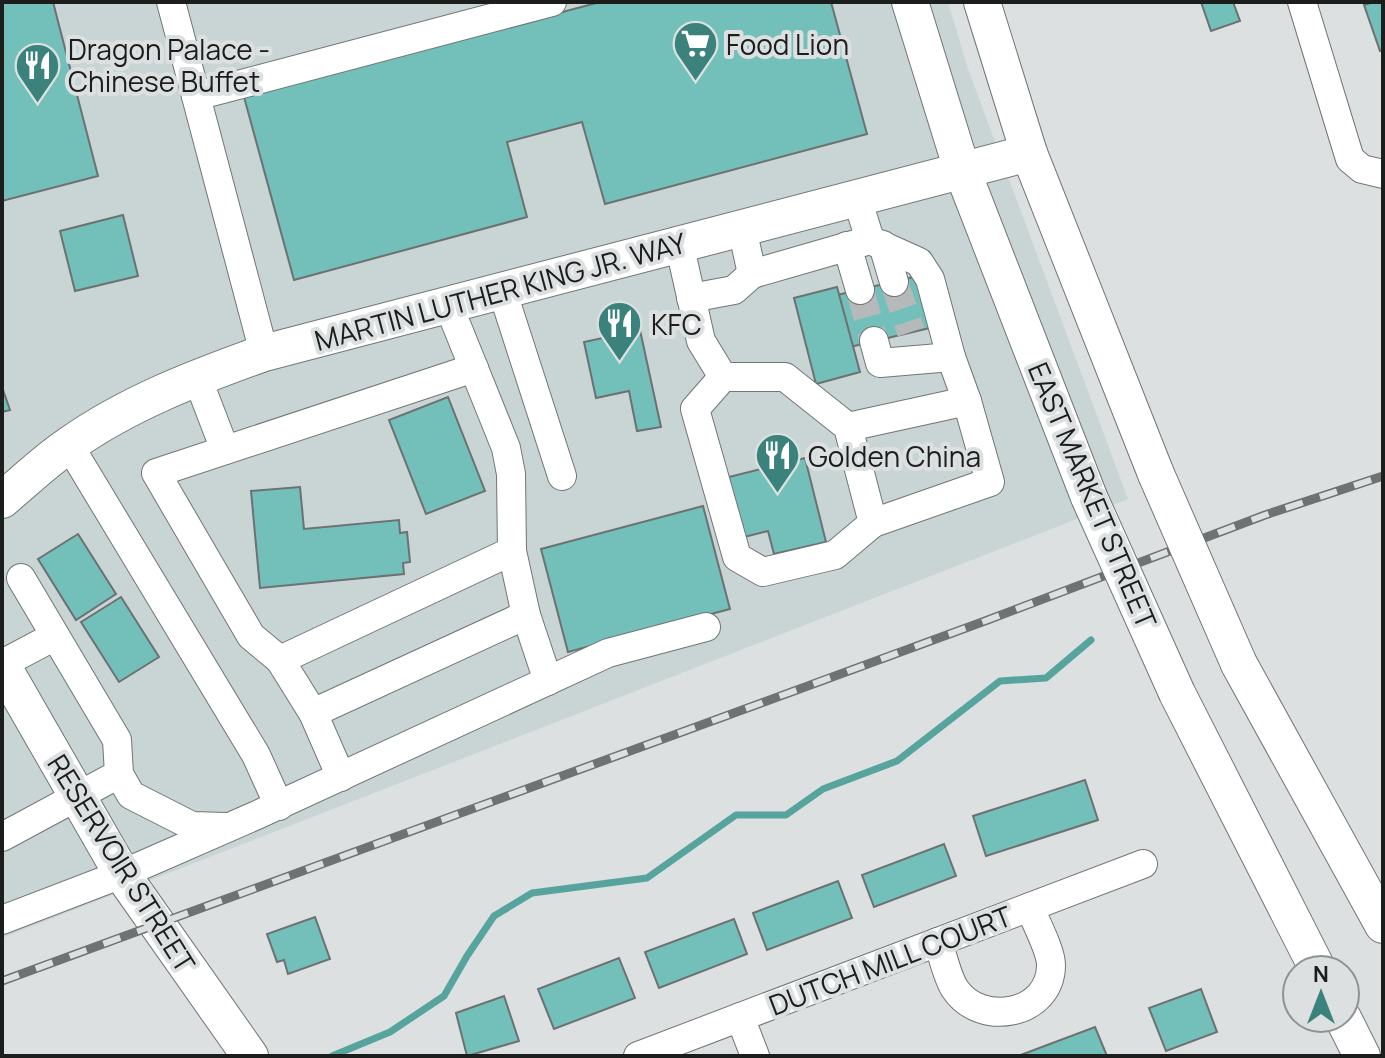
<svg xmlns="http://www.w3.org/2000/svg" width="1385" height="1058" font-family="Manrope,sans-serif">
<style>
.built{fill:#c8d5d4}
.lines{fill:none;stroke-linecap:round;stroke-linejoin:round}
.stream{stroke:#56a49d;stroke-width:7}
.building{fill:#72c0b9;stroke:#6d7171;stroke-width:2}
.minor-tunnel{stroke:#b6b9b9;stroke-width:28;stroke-dasharray:28 14;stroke-linecap:butt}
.minor-casing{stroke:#717575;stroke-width:30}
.major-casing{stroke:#717575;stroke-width:38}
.minor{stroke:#fff;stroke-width:28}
.major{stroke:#fff;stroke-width:36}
.rail-casing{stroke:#6f7272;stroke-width:9}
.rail{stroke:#dce0e0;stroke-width:6;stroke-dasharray:18;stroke-linecap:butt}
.major-bridge-casing{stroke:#717575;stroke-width:38;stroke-linecap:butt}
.major-bridge{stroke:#fff;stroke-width:36}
.labels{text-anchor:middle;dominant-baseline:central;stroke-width:8;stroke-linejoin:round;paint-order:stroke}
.poi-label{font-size:28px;fill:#1c1e1d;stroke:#dce0e0;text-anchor:start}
.street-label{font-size:28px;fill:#1c1e1d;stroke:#dce0e0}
</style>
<rect width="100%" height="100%" fill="#dce0e0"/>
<!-- built -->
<path class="built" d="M2 2H948L968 69 1128 499 2 938Z"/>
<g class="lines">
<!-- stream -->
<path class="stream" d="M332 1056 390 1032 444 996 467 956 494 916 532 893 647 878 736 815H786L823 789 897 761 1000 681 1046 678 1091 640"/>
</g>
<!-- building -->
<g class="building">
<path d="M2 2H53L98 176 2 201Z"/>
<path d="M600 2H831L867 134 605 204 582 122 507 142 527 217 294 280 244 97Z"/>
<path d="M1201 2H1233L1240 21 1211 31Z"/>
<path d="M1374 2H1383V50L1380 51 1364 5Z"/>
<path d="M123 215 138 276 75 291 60 231Z"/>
<path d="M922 275 934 327 850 347 837 295Z"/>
<path d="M837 287 860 372 816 384 794 298Z"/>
<path d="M640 330 661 427 637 431 629 391 596 398 584 342Z"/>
<path d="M2 387 10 410 2 412Z"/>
<path d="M448 397 485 491 426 514 389 420Z"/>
<path d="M805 458 826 542 774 554 768 531 740 538 725 478Z"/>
<path d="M300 487 304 529 399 520 400 533 407 532 410 562 403 563 404 574 260 588 251 491Z"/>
<path d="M703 506 730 609 568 652 541 549Z"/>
<path d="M78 534 116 594 76 620 38 559Z"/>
<path d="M121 597 159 657 119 682 81 622Z"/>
<path d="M1085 780 1098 820 986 856 973 816Z"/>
<path d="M944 844 956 876 874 907 862 875Z"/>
<path d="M838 881 852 918 767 950 753 913Z"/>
<path d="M315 917 330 959 288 974 284 960 277 962 267 934Z"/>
<path d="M734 919 747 954 659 988 645 952Z"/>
<path d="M619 958 635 998 554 1029 538 989Z"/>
<path d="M1201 989 1217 1032 1166 1051 1149 1008Z"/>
<path d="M504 996 519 1041 467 1056 456 1013Z"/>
<path d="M1095 1027 1107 1056H1018Z"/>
</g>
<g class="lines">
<!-- minor-tunnel -->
<g class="minor-tunnel">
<path d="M894 282 911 332"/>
<path d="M860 290 874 341"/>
</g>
<defs>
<g id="minor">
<path d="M171 2 264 353"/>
<path d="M1302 2 1350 159 1362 169 1383 174"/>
<path d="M196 96 552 2"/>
<path d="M742 228 752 274 870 240 857 198"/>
<path d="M679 243 701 341 723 377H785L848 427 967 401 951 357 930 279 919 262 870 240"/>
<path d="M883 245 894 282"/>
<path d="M847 246 860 290"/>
<path d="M502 290 562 476"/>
<path d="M691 298 734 290 752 274"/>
<path d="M448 304 506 448 511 474 512 551 526 615 548 681"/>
<path d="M874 341 880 363 951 357"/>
<path d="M197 377 225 450"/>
<path d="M723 377 695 409 737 557 763 572 835 555 873 523"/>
<path d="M848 427 873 523 990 482 967 401"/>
<path d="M69 445 256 755 279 806"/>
<path d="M21 578 117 740 119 774 131 795 192 826 226 827"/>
<path d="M280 660 512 551"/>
<path d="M2 664 55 636"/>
<path d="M313 713 526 615"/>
<path d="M341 777 313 713 280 660 251 636 156 473 474 368"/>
<path d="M2 837 119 774"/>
<path d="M2 920 122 874 257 815 608 653 706 627"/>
<path d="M938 942C943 956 947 977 955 989 981 1028 1051 1015 1051 965 1051 950 1035 922 1030 907"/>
<path d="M740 1017 755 1056"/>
<path d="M638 1056 1143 864"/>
</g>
<g id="major">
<path d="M910 2 962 170 1089 497"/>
<path d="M982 2 1029 153 1156 474"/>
<path d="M2 500C24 482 45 461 69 445 128 403 197 377 264 353L1029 153"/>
<path d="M1239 664 1383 925"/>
<path d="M2 665 122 874 250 1056"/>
<path d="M1177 693 1318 970"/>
<path d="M1343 1018 1362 1056"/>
</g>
</defs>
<!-- minor casing -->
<use href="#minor" class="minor-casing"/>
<!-- major casing -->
<use href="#major" class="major-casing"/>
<!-- minor -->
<use href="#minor" class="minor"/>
<!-- major -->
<use href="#major" class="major"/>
<defs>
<path id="rail" d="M2 981 985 621 1265 515 1383 476"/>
</defs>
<!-- rail casing -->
<use href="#rail" class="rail-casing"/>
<!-- rail -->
<use href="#rail" class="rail"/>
<defs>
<g id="major-bridge">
<path d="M1156 474 1239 664"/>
<path d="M1089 497 1177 693"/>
</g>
</defs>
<!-- major-bridge casing -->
<use href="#major-bridge" class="major-bridge-casing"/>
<!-- major-bridge -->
<use href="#major-bridge" class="major-bridge"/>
</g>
<!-- icons -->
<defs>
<symbol id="supermarket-pin" viewBox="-11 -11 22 30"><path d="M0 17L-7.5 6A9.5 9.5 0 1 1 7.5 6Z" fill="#3b827c" stroke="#dce0e0"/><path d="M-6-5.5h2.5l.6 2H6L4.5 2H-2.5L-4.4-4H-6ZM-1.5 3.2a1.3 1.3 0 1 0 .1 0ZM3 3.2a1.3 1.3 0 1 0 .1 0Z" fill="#fff"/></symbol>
<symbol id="restaurant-pin" viewBox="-11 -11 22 30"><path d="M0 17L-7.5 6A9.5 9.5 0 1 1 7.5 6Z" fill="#3b827c" stroke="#dce0e0"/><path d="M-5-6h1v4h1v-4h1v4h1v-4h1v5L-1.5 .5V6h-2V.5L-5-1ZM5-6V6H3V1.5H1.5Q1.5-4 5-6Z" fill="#fff"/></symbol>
</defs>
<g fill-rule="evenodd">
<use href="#supermarket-pin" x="670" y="18" width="51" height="69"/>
<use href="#restaurant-pin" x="12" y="40" width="51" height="69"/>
<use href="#restaurant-pin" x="594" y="298" width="51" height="69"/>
<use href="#restaurant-pin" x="752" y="430" width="51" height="69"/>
</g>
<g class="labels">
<!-- poi labels -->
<g class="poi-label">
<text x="726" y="44">Food Lion</text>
<text x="68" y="49">Dragon Palace -<tspan x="68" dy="32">Chinese Buffet</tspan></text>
<text x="651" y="324">KFC</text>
<text x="808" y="456">Golden China</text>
</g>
<!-- street labels -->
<g class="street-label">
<text transform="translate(500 291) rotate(-15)">MARTIN LUTHER KING JR. WAY</text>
<text transform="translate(1093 495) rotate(67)">EAST MARKET STREET</text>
<text transform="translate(122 863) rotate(58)">RESERVOIR STREET</text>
<text transform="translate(890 960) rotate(-21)">DUTCH MILL COURT</text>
</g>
</g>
<!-- border -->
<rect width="1385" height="1058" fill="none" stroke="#1c1e1d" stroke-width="8"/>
<!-- north arrow -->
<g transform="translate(1321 994)"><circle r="38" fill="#dce0e0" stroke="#8f9292" stroke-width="2"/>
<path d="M0-6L14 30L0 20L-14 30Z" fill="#3b827c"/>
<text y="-12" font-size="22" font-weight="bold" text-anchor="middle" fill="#1c1e1d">N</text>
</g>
</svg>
